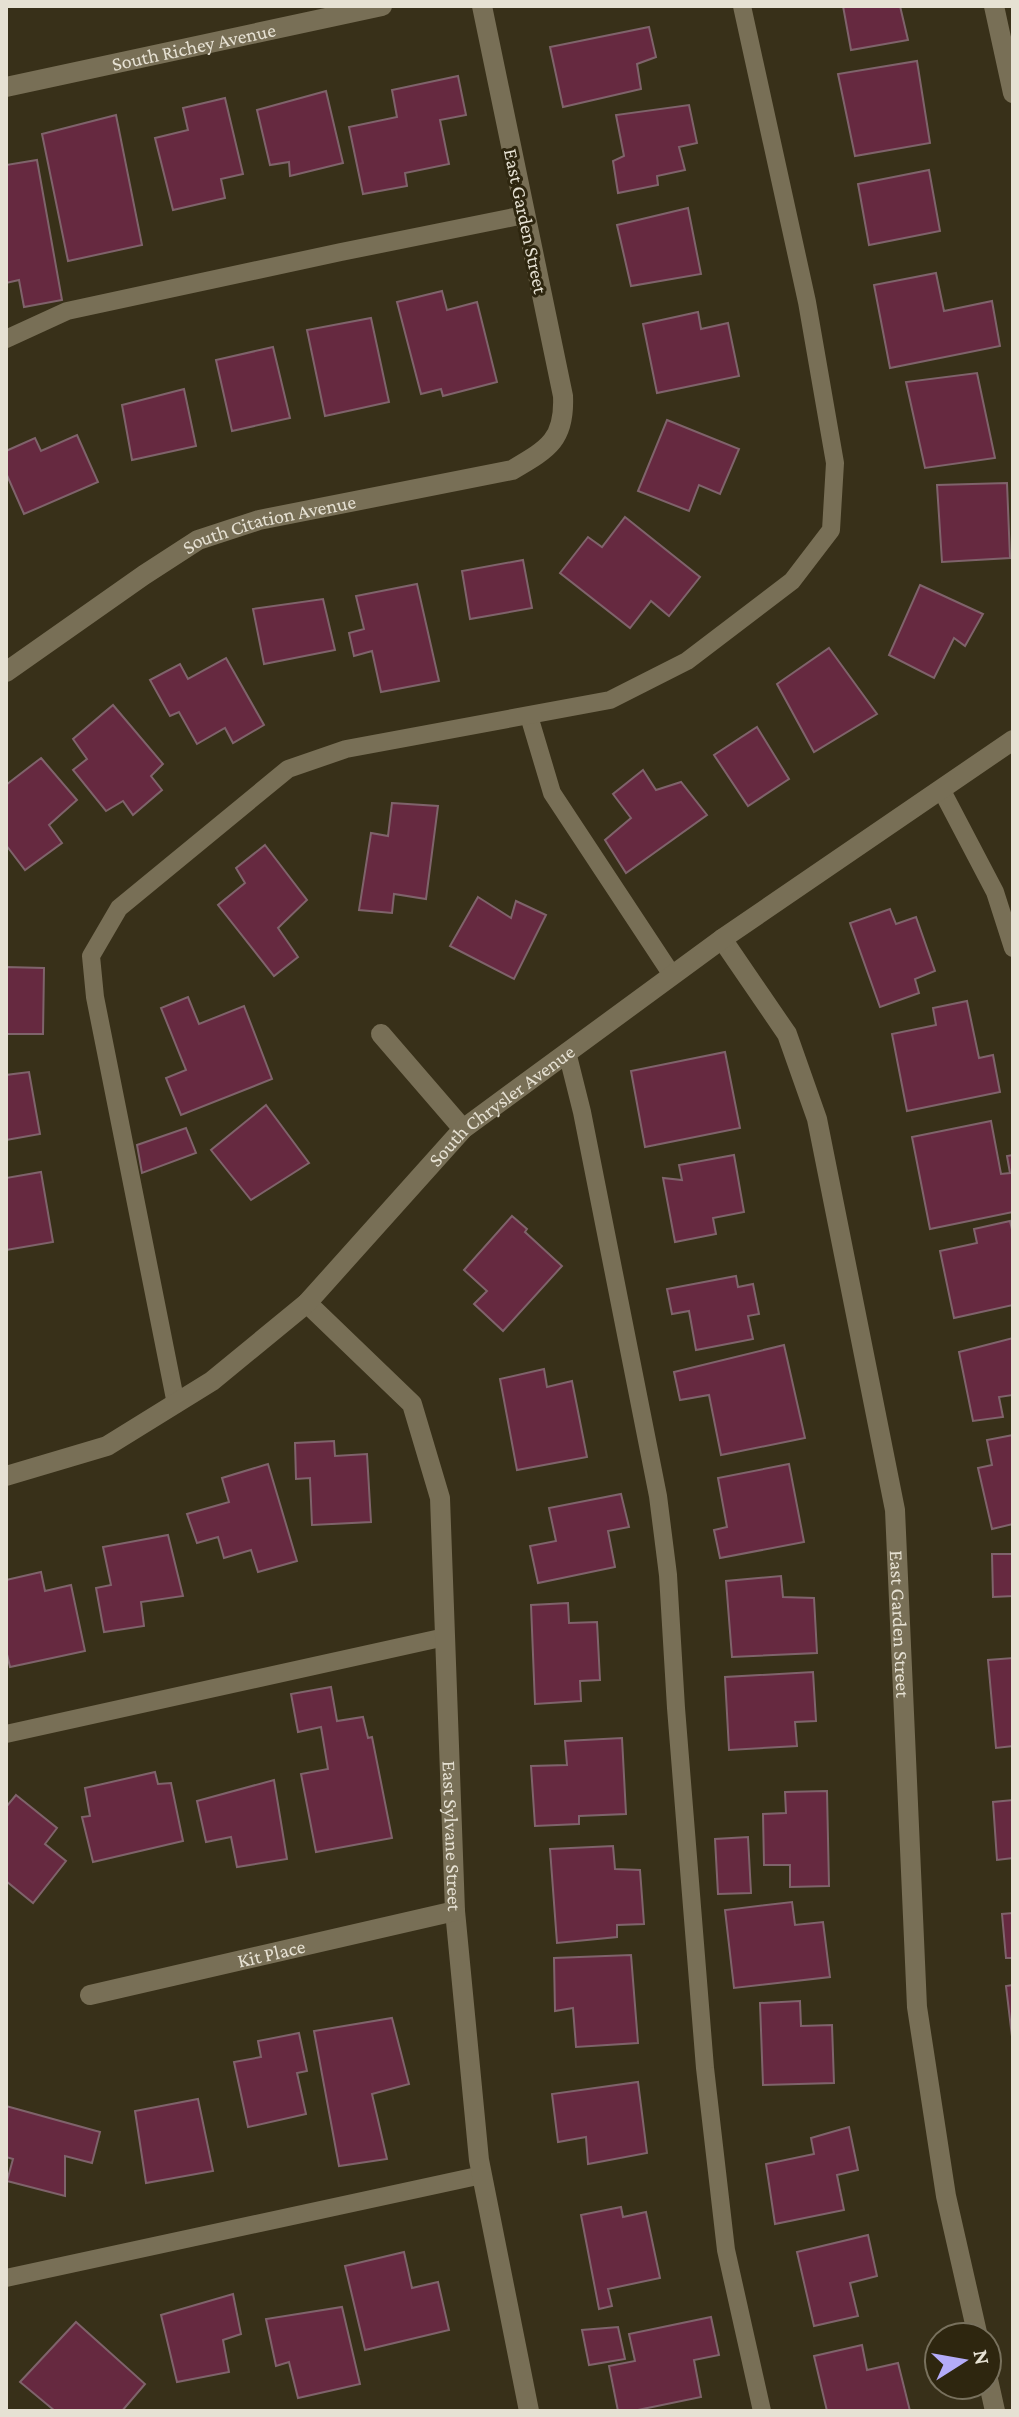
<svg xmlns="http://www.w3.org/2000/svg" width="1019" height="2417" font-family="'Crimson Pro',serif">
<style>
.building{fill:#662940;stroke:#7f636b;stroke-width:2}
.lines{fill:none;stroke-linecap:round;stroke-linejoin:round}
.service{stroke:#786f56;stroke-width:18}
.minor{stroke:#786f56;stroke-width:20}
.labels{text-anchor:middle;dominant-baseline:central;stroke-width:6;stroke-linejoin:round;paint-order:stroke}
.street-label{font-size:20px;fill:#e6e1d3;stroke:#2e260f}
</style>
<rect width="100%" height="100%" fill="#383019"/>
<!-- building -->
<g class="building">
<path d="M843 6H900L908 40 851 50Z"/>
<path d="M649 27 656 57 637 64 641 89 563 107 550 47Z"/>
<path d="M917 61 930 143 855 156 838 74Z"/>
<path d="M458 76 466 115 440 120 449 164 405 173 407 186 363 194 349 127 397 117 392 90Z"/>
<path d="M326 91 343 163 290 176 289 162 270 165 257 110Z"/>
<path d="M225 98 243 174 221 179 225 198 173 210 155 138 188 130 183 108Z"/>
<path d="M689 105 697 143 679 147 685 170 657 176 658 185 618 193 613 161 624 156 616 115Z"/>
<path d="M116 115 142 245 68 261 42 134Z"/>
<path d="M37 160 62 300 24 307 19 280 6 283V165Z"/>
<path d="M929 170 940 231 869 245 858 184Z"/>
<path d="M688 208 701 274 631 286 617 225Z"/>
<path d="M936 273 944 311 992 301 1000 346 890 368 874 285Z"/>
<path d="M442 291 447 310 477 302 497 382 443 396 441 389 421 394 397 302Z"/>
<path d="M698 312 701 329 728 323 739 376 657 393 643 324Z"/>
<path d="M371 318 389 402 325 416 307 330Z"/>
<path d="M273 347 290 418 232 431 216 360Z"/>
<path d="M977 373 995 458 925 468 906 382Z"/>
<path d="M184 389 196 446 132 460 122 405Z"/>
<path d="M667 420 739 449 720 494 699 485 689 511 638 491Z"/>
<path d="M77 435 98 482 24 514 6 473V451L35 438 41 451Z"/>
<path d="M1007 483 1010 558 942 562 937 485Z"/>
<path d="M625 517 700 577 669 616 651 601 630 628 560 573 588 537 602 547Z"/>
<path d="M523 560 532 608 470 619 462 571Z"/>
<path d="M417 584 439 681 381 692 372 651 354 656 349 633 364 629 356 596Z"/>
<path d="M920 585 983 614 965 646 954 638 934 678 889 655Z"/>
<path d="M323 599 335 650 264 664 253 609Z"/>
<path d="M829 648 877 714 814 752 777 684Z"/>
<path d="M226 658 264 725 233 743 225 728 197 744 179 712 170 716 150 680 180 664 188 679Z"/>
<path d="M113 705 163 764 151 776 162 790 133 815 123 801 106 811 73 770 87 759 73 739Z"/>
<path d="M757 727 789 779 748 806 714 755Z"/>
<path d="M41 758 77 800 49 825 62 843 25 870 6 845V785Z"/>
<path d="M643 770 656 790 681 782 707 815 626 873 605 840 631 818 613 794Z"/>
<path d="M392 803 438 806 426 899 394 894 392 913 359 910 371 833 388 836Z"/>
<path d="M265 845 307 900 278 928 298 957 274 976 218 905 245 883 236 868Z"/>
<path d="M478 897 511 918 516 901 546 915 514 979 450 946Z"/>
<path d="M890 909 896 924 916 917 935 971 915 979 919 993 880 1007 850 923Z"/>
<path d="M6 967 44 968 43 1034H6Z"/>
<path d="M188 997 199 1024 244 1006 272 1079 181 1115 166 1078 186 1070 161 1008Z"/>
<path d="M967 1001 979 1058 993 1055 1000 1092 907 1111 892 1034 936 1025 933 1008Z"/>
<path d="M725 1052 740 1128 645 1147 631 1071Z"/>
<path d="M29 1072 40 1134 6 1140V1075Z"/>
<path d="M266 1105 309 1163 251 1200 211 1150Z"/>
<path d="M991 1121 1001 1174 1010 1173 1007 1156 1013 1155V1212L930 1229 912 1137Z"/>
<path d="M186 1128 196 1153 142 1173 137 1145Z"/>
<path d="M734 1155 744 1212 713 1218 716 1234 675 1242 663 1178 682 1180 679 1165Z"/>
<path d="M41 1172 53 1242 6 1250V1178Z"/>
<path d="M512 1216 527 1229 525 1232 562 1266 503 1331 474 1304 487 1291 464 1270Z"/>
<path d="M1010 1221 1013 1234V1305L954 1318 940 1251 977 1243 974 1229Z"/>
<path d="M736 1276 738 1287 753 1284 759 1314 748 1316 753 1339 696 1350 689 1311 672 1314 667 1289Z"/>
<path d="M1013 1338V1395L999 1397 1003 1417 973 1421 959 1352Z"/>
<path d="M784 1345 805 1438 721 1455 709 1395 680 1400 674 1372Z"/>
<path d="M544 1369 547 1387 572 1381 587 1457 517 1470 500 1379Z"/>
<path d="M1013 1435V1524L992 1529 978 1468 992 1465 987 1440Z"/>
<path d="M334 1441 335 1456 367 1454 371 1522 312 1525 310 1478 296 1479 295 1443Z"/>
<path d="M268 1464 297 1561 258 1572 251 1550 224 1558 218 1537 197 1543 187 1514 229 1502 222 1478Z"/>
<path d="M789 1464 804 1542 720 1558 714 1530 727 1527 718 1478Z"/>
<path d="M621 1494 629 1527 608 1531 615 1567 538 1583 530 1546 556 1541 549 1508Z"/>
<path d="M168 1535 183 1596 141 1602 144 1626 104 1632 96 1588 111 1585 103 1547Z"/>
<path d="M992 1554H1013V1596L993 1597Z"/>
<path d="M41 1572 45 1591 71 1585 85 1651 10 1667 6 1650V1580Z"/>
<path d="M781 1576 783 1597 814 1598 817 1653 732 1657 726 1581Z"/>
<path d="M568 1603 569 1623 597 1622 600 1680 580 1681 581 1701 535 1704 531 1605Z"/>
<path d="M1013 1658V1746L996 1748 988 1660Z"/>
<path d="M813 1672 816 1721 795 1722 797 1746 729 1750 725 1677Z"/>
<path d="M331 1687 337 1721 363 1717 368 1738 372 1737 392 1838 316 1852 301 1774 328 1769 321 1727 298 1732 291 1694Z"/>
<path d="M622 1738 626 1814 579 1816V1824L535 1826 531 1766 567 1765 565 1741Z"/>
<path d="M155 1772 158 1784 171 1783 183 1841 93 1862 82 1817 90 1816 85 1788Z"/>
<path d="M274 1780 287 1859 237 1867 231 1837 206 1842 197 1801Z"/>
<path d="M827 1791 829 1886 790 1887V1865H764L763 1814 786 1813 785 1792Z"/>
<path d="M16 1795 57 1828 45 1844 66 1861 33 1903 6 1881V1807Z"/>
<path d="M1013 1800V1858L997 1860 993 1802Z"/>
<path d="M748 1837 751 1893 718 1894 715 1839Z"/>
<path d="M613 1846 615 1869 640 1870 644 1924 617 1925V1937L557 1943 550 1849Z"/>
<path d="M792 1902 795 1925 823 1922 830 1977 734 1988 725 1910Z"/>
<path d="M1013 1913V1958H1006L1002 1914Z"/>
<path d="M631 1955 638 2043 576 2047 573 2008 555 2011 554 1958Z"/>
<path d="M1013 1985V2045L1006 1986Z"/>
<path d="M800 2001 801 2026 832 2025 834 2083 763 2085 760 2003Z"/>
<path d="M392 2018 409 2084 372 2094 387 2159 339 2166 314 2031Z"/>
<path d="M299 2033 307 2071 297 2073 306 2114 248 2127 234 2062 261 2057 258 2041Z"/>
<path d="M638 2082 647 2153 588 2164 586 2137 558 2142 552 2094Z"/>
<path d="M198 2099 213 2171 146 2183 135 2111Z"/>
<path d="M6 2106 100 2132 92 2163 65 2156V2196L7 2181 13 2159 6 2157Z"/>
<path d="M849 2127 858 2170 837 2175 844 2210 775 2224 766 2164 814 2154 811 2138Z"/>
<path d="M621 2207 623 2217 646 2212 660 2278 608 2289 612 2306 599 2309 581 2215Z"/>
<path d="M868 2235 877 2276 850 2283 858 2316 814 2326 797 2252Z"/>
<path d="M404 2252 412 2288 438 2282 449 2330 365 2350 345 2266Z"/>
<path d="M233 2294 241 2334 223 2340 229 2372 177 2382 161 2315Z"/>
<path d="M342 2307 360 2384 298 2398 289 2362 276 2366 266 2319Z"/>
<path d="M711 2317 719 2355 694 2360 701 2397 633 2411H618L609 2366 635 2361 629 2334Z"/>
<path d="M76 2322 145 2384 122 2411H55L20 2382Z"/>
<path d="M618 2327 625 2359 589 2365 582 2330Z"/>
<path d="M862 2345 867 2370 898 2363 910 2411H827L814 2356Z"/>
</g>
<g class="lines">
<!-- service -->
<g class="service">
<path d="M6 339 67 311 341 252 524 215"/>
<path d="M529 716 552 793 672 975"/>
<path d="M941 789 995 892 1013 948"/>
<path d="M567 1052 582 1112 658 1496 668 1575 676 1708 705 2068 726 2250 762 2411"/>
<path d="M176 1404 95 997 91 956 119 908 288 769 346 749 610 700 687 661 792 581 831 530 835 463 807 302 742 6"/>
<path d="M6 1734 445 1637"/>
<path d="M6 2278 482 2175"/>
</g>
<!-- minor -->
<g class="minor">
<path d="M994 6 1013 93"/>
<path id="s1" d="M6 87 382 6"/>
<path id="s2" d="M6 672 144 575 198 540 259 520 512 470C548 449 565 440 563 396L482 6"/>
<path id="s3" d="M722 939 787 1034 817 1119 895 1510 917 2007 946 2196 978 2337"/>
<path d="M381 1034 463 1129"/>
<path id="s4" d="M307 1303 412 1404 440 1498 455 1911 479 2160 529 2411"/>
<path id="s5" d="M6 1476 107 1446 212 1381 307 1303 463 1129 722 939 1013 740"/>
<path id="s6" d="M90 1995 455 1911"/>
<path d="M987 2375 995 2411"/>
</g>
</g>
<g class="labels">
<!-- street labels -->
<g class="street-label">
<text stroke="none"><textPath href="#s1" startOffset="192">South Richey Avenue</textPath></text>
<text transform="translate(526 221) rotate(78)">East Garden Street</text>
<text stroke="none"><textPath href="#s2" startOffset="306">South Citation Avenue</textPath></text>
<text stroke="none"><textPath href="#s5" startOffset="630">South Chrysler Avenue</textPath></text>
<text stroke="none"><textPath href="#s3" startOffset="718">East Garden Street</textPath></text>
<text stroke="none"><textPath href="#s4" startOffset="582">East Sylvane Street</textPath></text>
<text stroke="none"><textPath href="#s6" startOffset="186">Kit Place</textPath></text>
</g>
</g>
<!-- border -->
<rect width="1019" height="2417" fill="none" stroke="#e6e1d3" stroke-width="16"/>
<!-- north arrow -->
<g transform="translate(963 2361) rotate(79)"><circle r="38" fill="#2e260f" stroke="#78715d" stroke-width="2"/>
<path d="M0-6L14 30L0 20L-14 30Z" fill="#b4acf9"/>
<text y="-12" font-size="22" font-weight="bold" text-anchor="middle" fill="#e6e1d3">N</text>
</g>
</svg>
